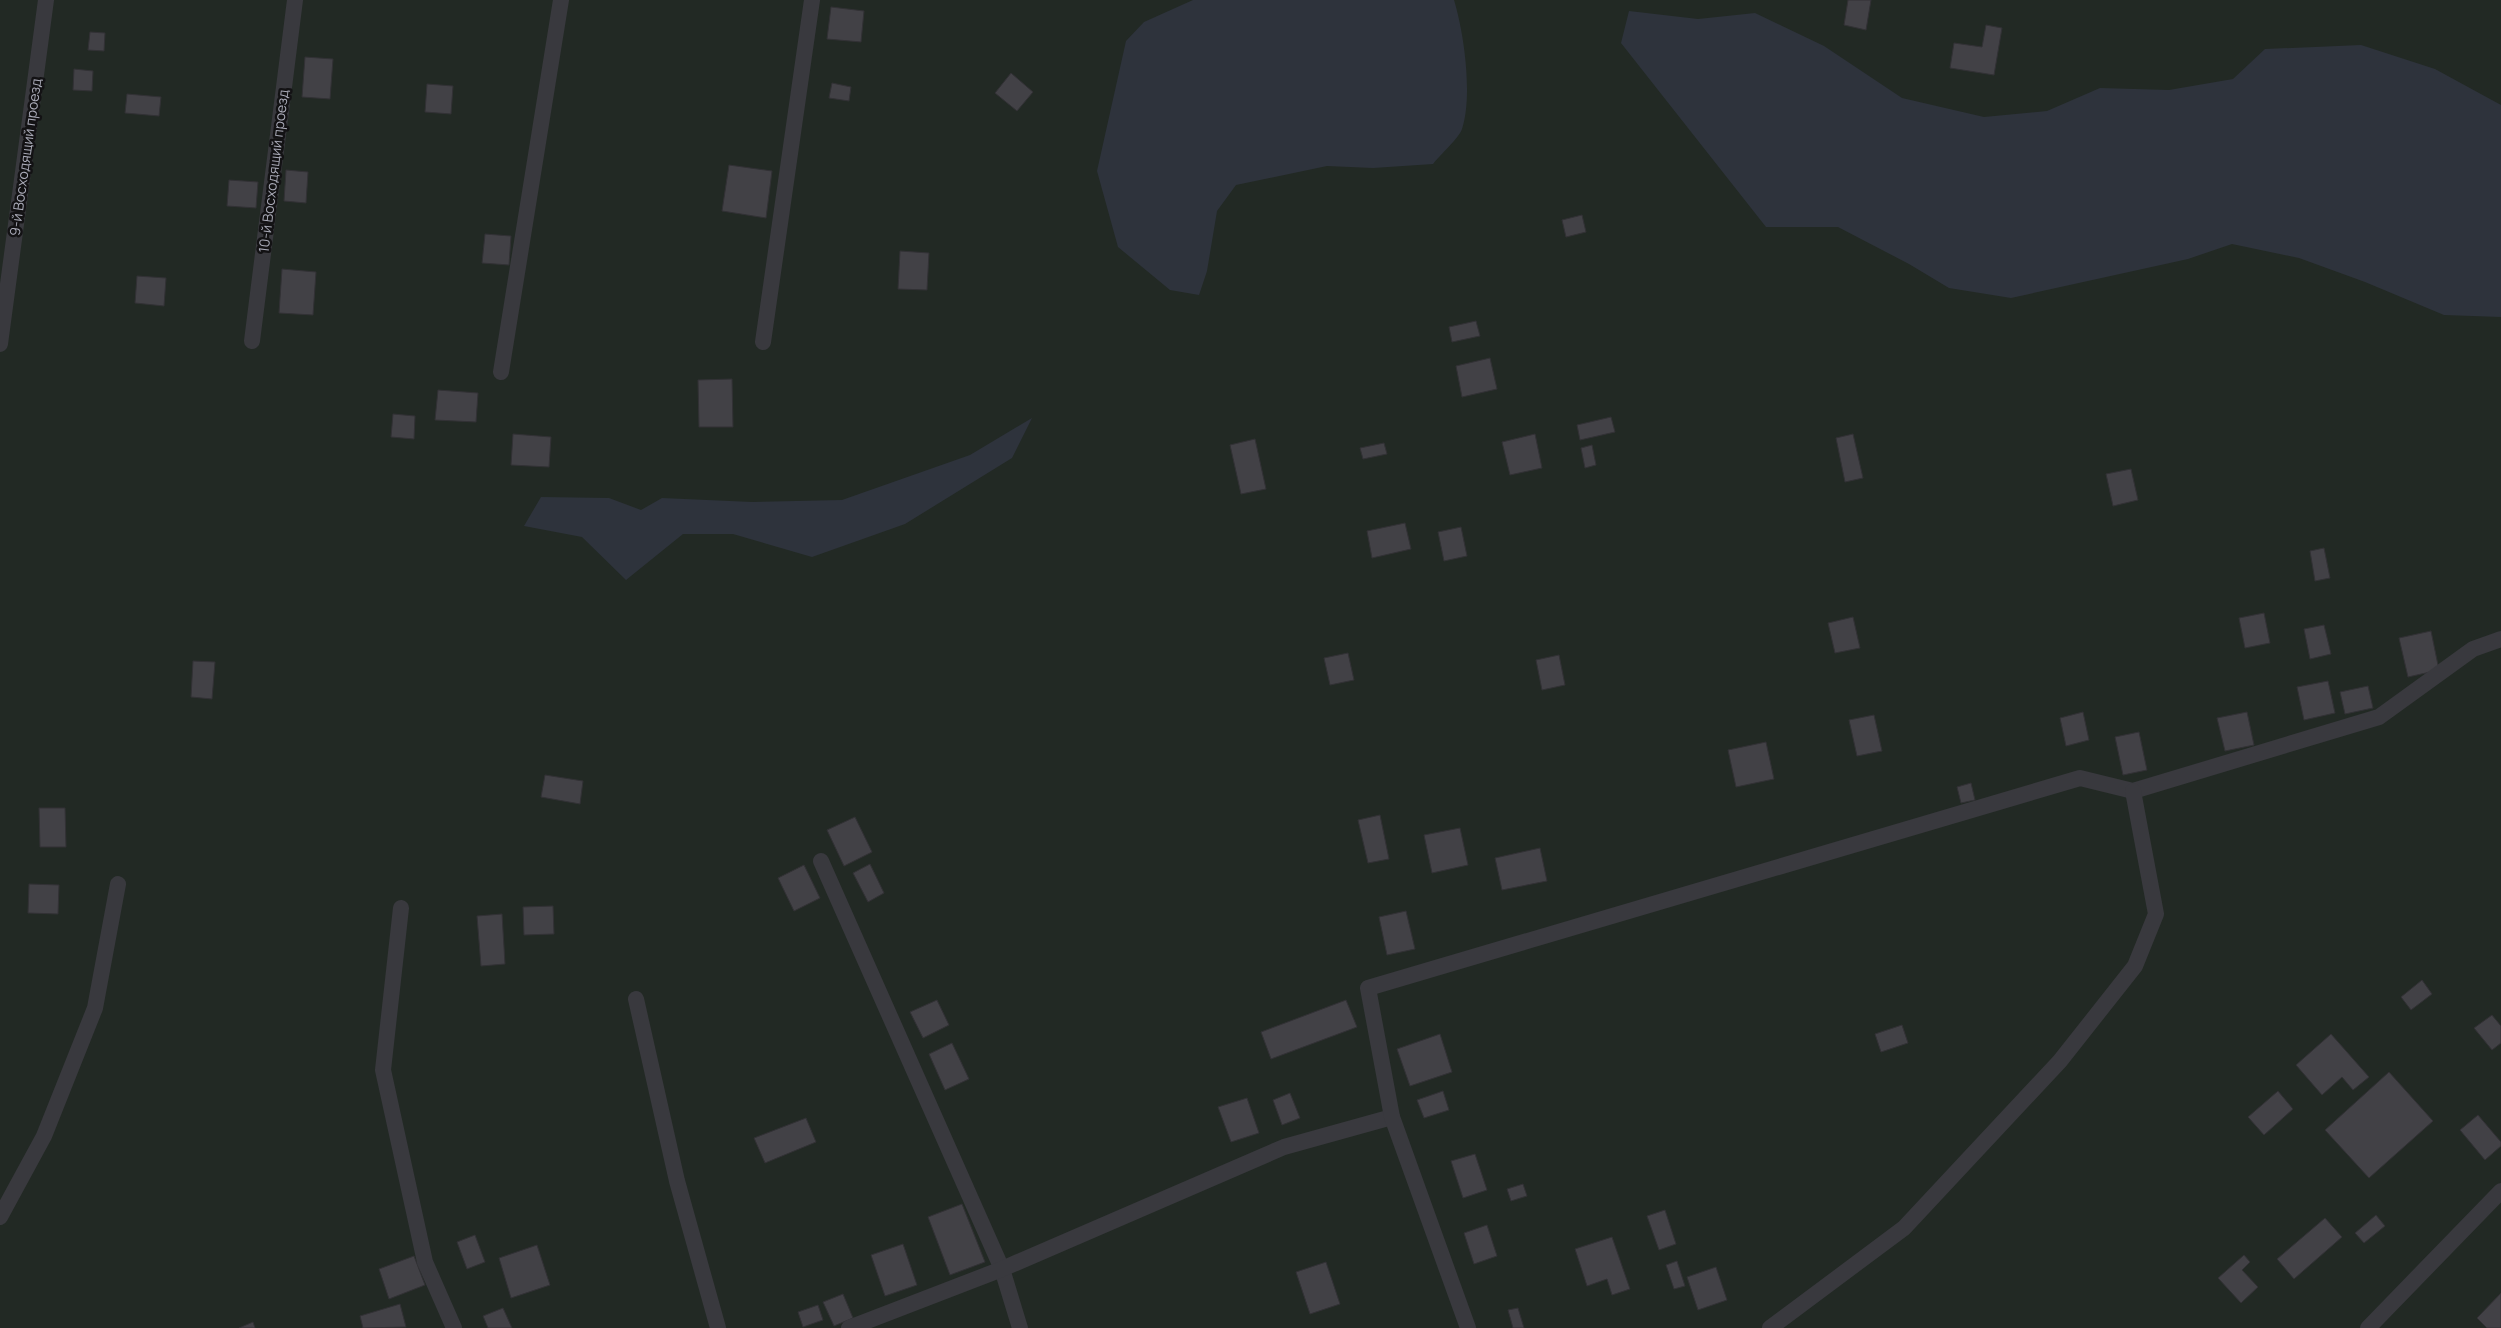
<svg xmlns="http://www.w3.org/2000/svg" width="2501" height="1328" font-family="Manrope,sans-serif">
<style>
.green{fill:#222924}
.water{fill:#2e333c}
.building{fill:#424146;stroke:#323135}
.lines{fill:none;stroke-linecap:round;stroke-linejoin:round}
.lane{stroke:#39393e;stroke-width:16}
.labels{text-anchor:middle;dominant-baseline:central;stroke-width:5;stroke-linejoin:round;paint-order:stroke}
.street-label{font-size:14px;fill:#aaabb8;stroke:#131214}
</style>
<rect width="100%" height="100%" fill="#181719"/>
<!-- green -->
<rect class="green" x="0" y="0" width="2501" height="1328"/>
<!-- water -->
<g class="water">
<path d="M1193 0H1454C1464 33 1473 95 1462 129 1459 138 1440 155 1433 164L1373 168 1327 166 1236 185 1217 211 1207 271 1199 295 1170 290 1118 247 1097 171 1126 41 1144 22Z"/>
<path d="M1629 11 1698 19 1755 13 1824 46 1902 98 1984 117 2047 111 2100 88 2169 90 2233 79 2265 49 2361 45 2435 69 2501 105V317L2444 315 2365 282 2299 258 2232 244 2188 259 2011 298 1949 288 1909 264 1838 227H1766L1621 43Z"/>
<path d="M1032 418 1012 458 905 524 812 557 733 534H683L626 580 582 537 524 526 541 497 609 498 641 510 662 498 752 502 842 500 970 455Z"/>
</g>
<!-- building -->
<g class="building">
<path d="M1848 0H1871L1866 30 1844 25Z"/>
<path d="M831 7 864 11 861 42 827 39Z"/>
<path d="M1986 25 2002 28 1994 75 1950 68 1954 43 1982 47Z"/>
<path d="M90 32 105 33 104 51 88 50Z"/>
<path d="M305 57 333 59 330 99 302 97Z"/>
<path d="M74 69 93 71 92 91 73 90Z"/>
<path d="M1011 73 1033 92 1017 111 995 93Z"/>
<path d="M832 83 851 87 849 101 829 98Z"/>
<path d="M427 84 453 86 451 114 425 112Z"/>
<path d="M127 94 161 97 159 116 125 113Z"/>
<path d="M729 165 772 171 766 218 722 211Z"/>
<path d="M286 170 308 172 306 203 284 201Z"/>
<path d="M229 180 258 182 256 208 227 206Z"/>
<path d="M1582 215 1586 232 1566 237 1562 220Z"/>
<path d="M485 234 511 236 509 265 482 263Z"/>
<path d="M900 251 929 253 927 290 898 289Z"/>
<path d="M282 269 316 272 313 315 279 313Z"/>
<path d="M137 276 166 278 164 306 135 303Z"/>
<path d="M1476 321 1480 336 1452 342 1449 327Z"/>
<path d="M1490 358 1497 389 1462 397 1456 366Z"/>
<path d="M732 379 733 427H699L698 380Z"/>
<path d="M438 390 478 393 476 422 435 420Z"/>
<path d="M393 414 415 416 414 439 391 437Z"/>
<path d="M1611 417 1615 432 1580 440 1577 425Z"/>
<path d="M513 434 551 437 549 467 511 465Z"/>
<path d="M1535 434 1542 468 1510 475 1502 442Z"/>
<path d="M1853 434 1863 478 1845 482 1836 438Z"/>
<path d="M1255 439 1266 489 1241 494 1230 445Z"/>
<path d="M1384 443 1387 454 1363 459 1360 448Z"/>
<path d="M1592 445 1596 465 1585 468 1581 448Z"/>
<path d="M2131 469 2138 500 2113 506 2106 474Z"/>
<path d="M1405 523 1411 549 1372 558 1367 531Z"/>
<path d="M1461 527 1467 556 1444 561 1438 532Z"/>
<path d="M2324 548 2330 578 2315 581 2310 551Z"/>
<path d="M2264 613 2270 643 2245 648 2239 618Z"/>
<path d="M1853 617 1860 648 1835 653 1828 623Z"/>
<path d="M2324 625 2331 654 2310 659 2304 629Z"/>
<path d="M2431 631 2439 670 2408 677 2399 638Z"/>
<path d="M1348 653 1354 680 1330 685 1324 658Z"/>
<path d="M1559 655 1565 685 1542 690 1536 660Z"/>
<path d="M193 661 215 662 212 699 191 697Z"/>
<path d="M2328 681 2335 713 2304 720 2297 687Z"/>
<path d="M2368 686 2373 708 2345 714 2340 692Z"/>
<path d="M2083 712 2089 740 2066 746 2060 718Z"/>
<path d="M2247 712 2254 745 2225 751 2217 718Z"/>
<path d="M1874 715 1882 751 1857 756 1849 720Z"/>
<path d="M2139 732 2147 770 2123 775 2115 737Z"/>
<path d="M1766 742 1774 779 1736 787 1728 750Z"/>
<path d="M545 775 583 781 580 804 541 797Z"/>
<path d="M1971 783 1975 800 1961 803 1957 787Z"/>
<path d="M39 808H65L66 847H40Z"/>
<path d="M1380 815 1389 859 1368 863 1358 820Z"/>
<path d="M855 817 872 852 844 866 827 830Z"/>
<path d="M1460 828 1468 865 1432 873 1424 835Z"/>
<path d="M1540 848 1547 881 1502 890 1495 858Z"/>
<path d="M870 864 884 893 868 902 853 873Z"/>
<path d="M804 865 820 898 794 911 778 878Z"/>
<path d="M29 884 59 885 58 914 28 913Z"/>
<path d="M553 906 554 934 524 935 523 907Z"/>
<path d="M1406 911 1415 949 1387 955 1379 917Z"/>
<path d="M502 914 505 964 481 966 477 916Z"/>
<path d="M2422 980 2432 994 2411 1010 2401 997Z"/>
<path d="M937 1000 949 1025 923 1038 910 1012Z"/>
<path d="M1346 1000 1357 1027 1271 1059 1261 1032Z"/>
<path d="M2492 1015 2501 1026V1043L2492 1050 2474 1028Z"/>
<path d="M1902 1025 1908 1043 1881 1052 1875 1034Z"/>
<path d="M1440 1034 1452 1072 1410 1086 1397 1049Z"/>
<path d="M2331 1034 2369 1077 2353 1090 2342 1077 2322 1095 2296 1065Z"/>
<path d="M952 1043 969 1079 945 1090 929 1054Z"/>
<path d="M2389 1072 2433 1121 2369 1178 2325 1130Z"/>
<path d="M1443 1091 1449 1110 1424 1118 1417 1100Z"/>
<path d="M2278 1091 2293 1109 2264 1135 2248 1117Z"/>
<path d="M1290 1093 1300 1118 1282 1125 1273 1100Z"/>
<path d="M1247 1098 1259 1133 1231 1142 1218 1107Z"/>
<path d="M2478 1115 2501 1142V1146L2485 1160 2460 1130Z"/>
<path d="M806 1118 816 1142 765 1163 754 1138Z"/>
<path d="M1475 1154 1487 1190 1463 1198 1451 1161Z"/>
<path d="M1523 1184 1527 1196 1511 1201 1507 1189Z"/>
<path d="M962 1204 985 1262 950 1275 928 1217Z"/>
<path d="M1665 1210 1676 1244 1659 1250 1647 1216Z"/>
<path d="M2376 1215 2385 1226 2364 1243 2355 1233Z"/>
<path d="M2325 1218 2342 1237 2294 1279 2277 1259Z"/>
<path d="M1487 1225 1497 1256 1474 1264 1464 1233Z"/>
<path d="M475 1235 485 1262 467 1269 457 1242Z"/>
<path d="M1612 1237 1630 1289 1612 1295 1607 1279 1587 1286 1575 1249Z"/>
<path d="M903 1244 917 1285 885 1296 871 1255Z"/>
<path d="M537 1245 550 1285 511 1298 499 1258Z"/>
<path d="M2244 1255 2250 1262 2242 1270 2258 1287 2241 1303 2218 1278Z"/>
<path d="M414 1256 425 1285 389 1299 379 1269Z"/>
<path d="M1677 1261 1685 1286 1674 1289 1666 1265Z"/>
<path d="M1326 1262 1340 1304 1310 1314 1296 1272Z"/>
<path d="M1716 1267 1727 1300 1698 1310 1687 1277Z"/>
<path d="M2501 1293V1328H2487L2477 1318Z"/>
<path d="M843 1294 853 1318 834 1326 823 1302Z"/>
<path d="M400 1304 406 1327 363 1328 360 1316Z"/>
<path d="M818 1305 823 1320 803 1327 798 1312Z"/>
<path d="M503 1308 512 1328H488L483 1316Z"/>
<path d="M1518 1308 1524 1328H1513L1508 1310Z"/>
<path d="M253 1322 255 1328H239Z"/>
</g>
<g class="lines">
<!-- lane -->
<g class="lane">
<path d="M252 341 295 0"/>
<path d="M763 342 812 0"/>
<path d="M0 344 46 0"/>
<path d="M501 372 561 0"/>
<path d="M821 861 1002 1269 1020 1328"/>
<path d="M401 908 383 1070 425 1262 454 1328"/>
<path d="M636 999 677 1181 718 1328"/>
<path d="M0 1217 44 1136 95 1008 118 884"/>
<path d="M849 1328 1002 1269 1284 1147 1392 1117"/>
<path d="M1468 1328 1392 1117 1368 988 2080 778 2133 791 2379 717 2473 649 2501 639"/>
<path d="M1770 1328 1904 1228 2060 1061 2135 966 2156 914 2133 791"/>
<path d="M2368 1328 2501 1191"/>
</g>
</g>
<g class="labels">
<!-- street labels -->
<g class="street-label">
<text transform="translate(25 157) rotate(-82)">9-й Восходящий проезд</text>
<text transform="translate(273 171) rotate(-83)">10-й Восходящий проезд</text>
</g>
</g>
</svg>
